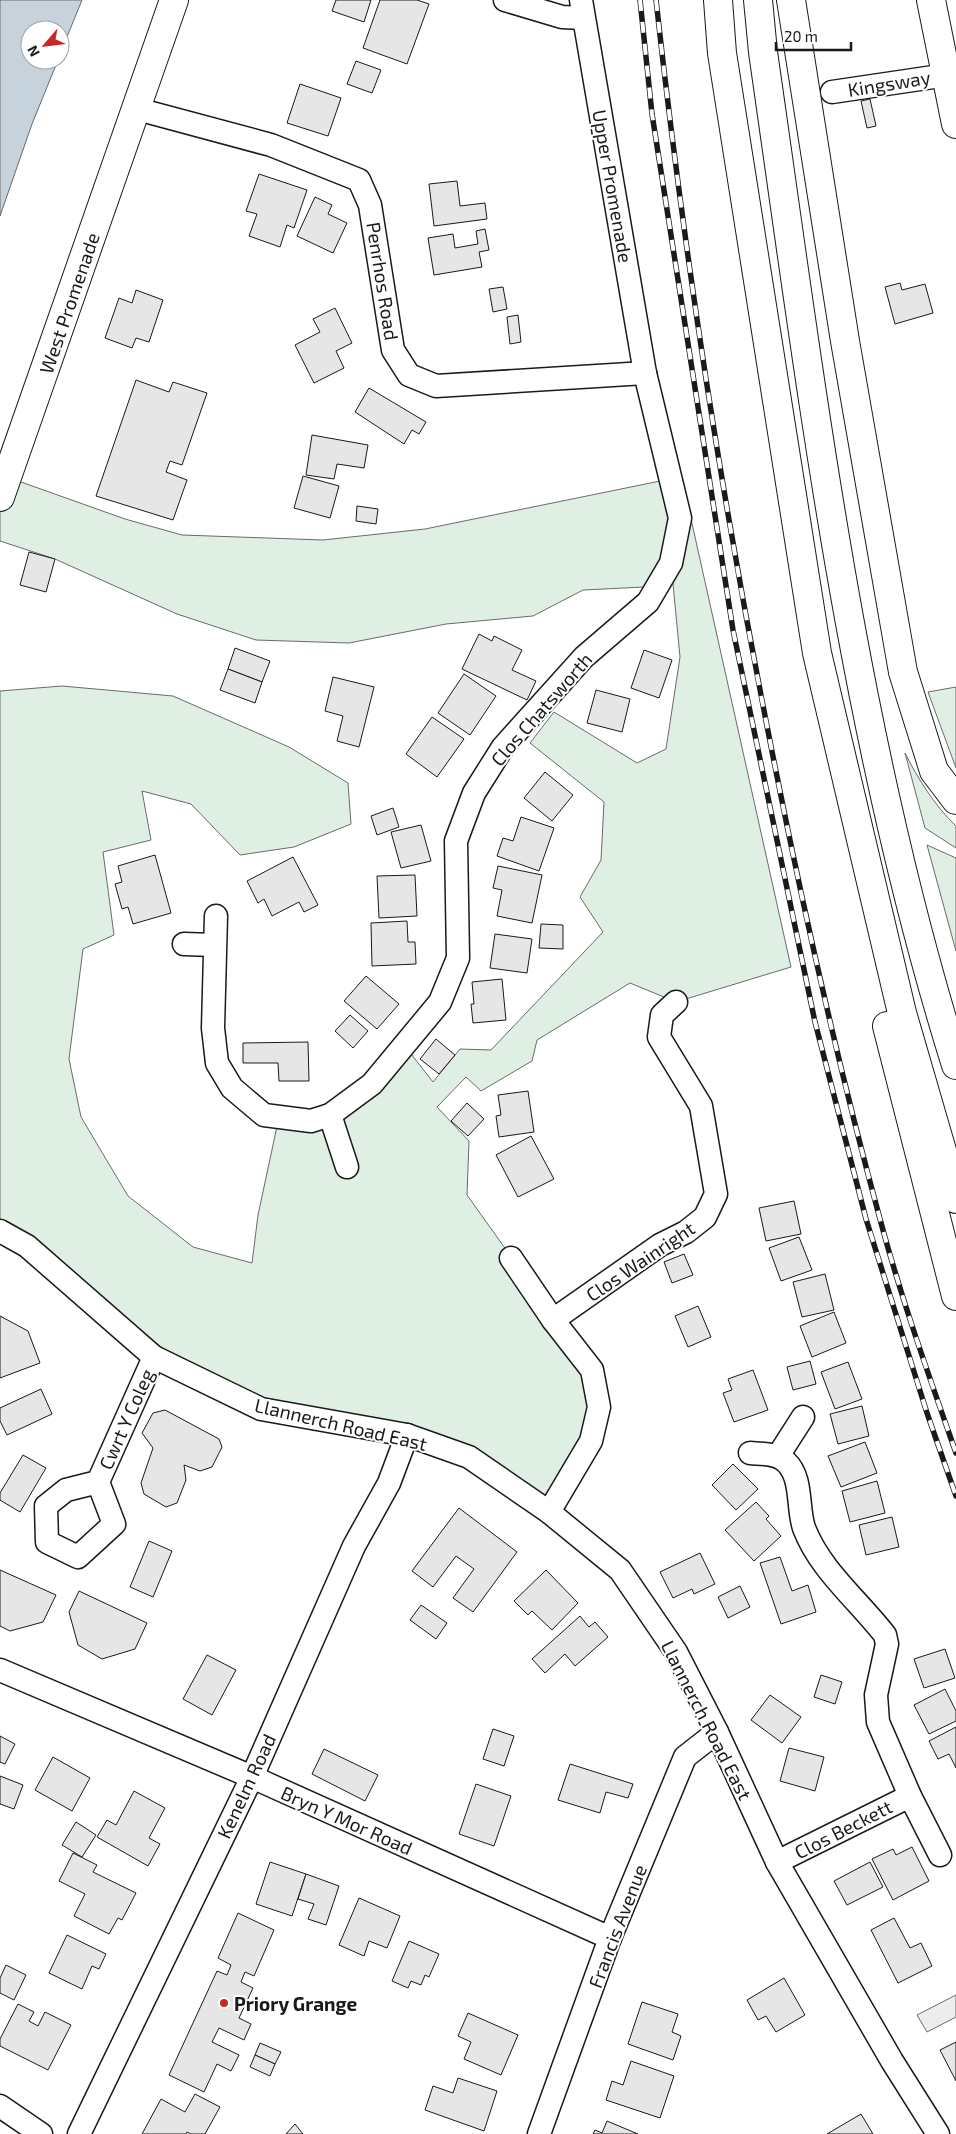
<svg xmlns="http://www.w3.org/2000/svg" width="956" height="2134" font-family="'Exo 2',sans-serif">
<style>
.green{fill:#e0efe3;stroke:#6a6a6a}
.parking{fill:#ededed;stroke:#6a6a6a}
.water{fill:#c6d2dc;stroke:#6a6a6a}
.building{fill:#e6e6e6;stroke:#1a1a1a}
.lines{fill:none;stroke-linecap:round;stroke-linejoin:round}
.minor-casing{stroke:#1a1a1a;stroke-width:25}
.tertiary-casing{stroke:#1a1a1a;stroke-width:30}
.secondary-casing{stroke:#1a1a1a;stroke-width:30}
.trunk-casing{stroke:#1a1a1a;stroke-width:30}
.minor{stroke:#fff;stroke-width:22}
.tertiary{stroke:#fff;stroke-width:28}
.secondary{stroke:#fff;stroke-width:28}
.trunk{stroke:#fff;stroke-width:28}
.rail-casing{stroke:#1a1a1a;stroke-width:5.5}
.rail{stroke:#fff;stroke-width:4;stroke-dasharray:11;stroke-linecap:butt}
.poi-dot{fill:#c62828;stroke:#fff;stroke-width:2}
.labels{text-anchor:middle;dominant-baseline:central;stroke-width:4;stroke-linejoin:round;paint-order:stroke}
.street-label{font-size:19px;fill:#1a1a1a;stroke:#fff}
.poi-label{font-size:19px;font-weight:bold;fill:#1a1a1a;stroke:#fff;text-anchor:start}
</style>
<rect width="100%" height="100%" fill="#fff"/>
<!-- green -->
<g class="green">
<path d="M7 477 125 519 182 535 323 540 425 529 670 479 672 560 691 519 791 967 676 1002 630 983 537 1040 532 1061 481 1091 466 1077 437 1107 469 1141 467 1195 592 1370 599 1407 549 1512 469 1457 261 1409 154 1357 0 1231V691L62 686 173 696 289 747 348 783 351 824 294 847 240 855 191 804 142 791 151 840 103 852 114 935 83 949 69 1059 81 1117 128 1196 193 1247 252 1263 258 1215 279 1117 330 1115 404 1045 433 1082 460 1049 491 1050 603 932 580 897 601 860 604 802 530 743 554 712 637 763 666 749 680 657 671 563 644 587 583 590 533 616 446 624 349 643 256 640 177 614 55 559 0 541V497Z"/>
<path d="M956 687V768L928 692Z"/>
<path d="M905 753C918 779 935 806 956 826V848L925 828Z"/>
<path d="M927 845 956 858V951Z"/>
</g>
<!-- parking -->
<path class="parking" d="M956 1995V2017L927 2032 917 2015Z"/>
<!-- water -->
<path class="water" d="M0 0H82L60 54V30H30V60H58L32 124 0 216Z"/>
<!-- building -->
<g class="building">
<path d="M336 0H371L364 22 332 11Z"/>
<path d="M380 0H417L429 4 407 64 363 48Z"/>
<path d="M356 61 381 70 372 93 347 84Z"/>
<path d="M300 84 341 98 328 136 287 123Z"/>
<path d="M870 99 876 126 867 128 861 101Z"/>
<path d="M259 174 307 190 294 228 287 225 280 247 249 236 257 214 246 211Z"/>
<path d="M457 181 460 206 485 203 487 219 434 226 429 184Z"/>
<path d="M315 197 332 205 328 214 347 223 333 253 297 236Z"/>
<path d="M485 229 489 250 479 252 482 267 434 275 428 238 453 234 455 248 478 244 476 231Z"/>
<path d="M900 283 902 290 925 284 933 313 895 324 885 287Z"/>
<path d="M503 287 507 309 493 312 489 289Z"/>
<path d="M136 290 163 300 149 342 136 338 132 348 105 338 119 298 132 303Z"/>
<path d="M335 308 352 343 336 351 344 368 314 383 295 345 320 332 313 319Z"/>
<path d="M518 315 521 342 510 344 507 317Z"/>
<path d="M136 380 169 392 173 382 207 393 182 465 170 461 166 472 187 480 173 520 96 496Z"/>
<path d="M369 388 426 422 419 434 412 430 404 444 355 412Z"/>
<path d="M312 435 368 445 364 468 337 464 334 479 306 475Z"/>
<path d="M303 476 339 486 330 518 294 508Z"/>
<path d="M357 506 378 509 376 524 356 521Z"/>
<path d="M29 552 55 559 46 592 20 585Z"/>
<path d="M479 634 492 641 494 636 522 650 512 670 536 681 527 700 462 669Z"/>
<path d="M235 648 270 661 262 682 228 669Z"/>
<path d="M644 650 672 660 659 698 631 688Z"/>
<path d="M228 669 262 682 255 703 220 690Z"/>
<path d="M464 674 496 696 470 735 438 713Z"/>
<path d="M333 677 374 687 359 747 337 741 343 716 325 711Z"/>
<path d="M596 690 630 699 622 732 587 723Z"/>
<path d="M432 717 464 739 437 777 406 754Z"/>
<path d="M545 772 573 795 552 821 524 798Z"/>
<path d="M393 808 399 827 377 835 371 816Z"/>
<path d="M521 817 554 828 539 871 497 856 503 838 513 841Z"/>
<path d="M421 825 431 861 401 868 391 832Z"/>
<path d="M155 855 171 913 133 924 128 907 122 909 115 884 122 882 118 866Z"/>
<path d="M293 857 318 905 304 912 299 902 272 916 264 899 258 903 247 881Z"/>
<path d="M498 866 542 875 532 923 497 916 502 890 493 888Z"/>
<path d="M415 875 417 916 379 918 377 876Z"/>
<path d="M407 921 408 942H415L416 964 372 966 371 923Z"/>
<path d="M541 924 563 925V949L539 948Z"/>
<path d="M495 934 532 939 527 973 490 968Z"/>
<path d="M366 976 399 1004 377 1029 344 1001Z"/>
<path d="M502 979 506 1020 473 1023 471 1004H474L472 982Z"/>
<path d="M350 1015 368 1031 353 1048 335 1031Z"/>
<path d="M436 1039 455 1055 439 1074 420 1059Z"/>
<path d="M308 1042 309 1081H279L278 1063H243V1043Z"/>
<path d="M528 1091 534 1132 499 1137 496 1116 501 1115 498 1095Z"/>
<path d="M467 1103 484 1119 468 1136 451 1121Z"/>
<path d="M531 1136 554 1179 518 1197 496 1155Z"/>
<path d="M794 1201 801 1234 766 1241 759 1208Z"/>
<path d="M799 1237 812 1270 781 1281 769 1248Z"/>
<path d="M684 1254 693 1275 672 1283 664 1262Z"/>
<path d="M825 1274 834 1310 802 1317 793 1282Z"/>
<path d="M698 1306 711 1337 688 1347 675 1316Z"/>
<path d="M834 1312 846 1343 812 1357 800 1326Z"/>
<path d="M0 1316 28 1331 40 1363 0 1378Z"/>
<path d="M810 1361 816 1384 793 1390 787 1367Z"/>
<path d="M848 1362 862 1399 835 1409 821 1372Z"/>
<path d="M753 1370 768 1410 734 1422 723 1393 732 1390 728 1379Z"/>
<path d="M41 1389 52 1414 7 1435 0 1421V1408Z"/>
<path d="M862 1406 869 1436 838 1444 830 1414Z"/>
<path d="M165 1410 219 1439 222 1447 212 1467 200 1471 184 1465 186 1480 177 1503 166 1507 144 1494 141 1483 153 1448 142 1433 153 1413Z"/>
<path d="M865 1442 877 1473 841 1487 828 1456Z"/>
<path d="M23 1455 46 1468 20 1512 0 1500V1493Z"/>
<path d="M733 1464 758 1489 736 1510 712 1485Z"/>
<path d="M877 1481 885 1513 850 1522 842 1491Z"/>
<path d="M756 1502 769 1516 766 1519 781 1536 754 1561 725 1530Z"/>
<path d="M459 1508 517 1552 473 1612 453 1598 474 1569 456 1556 433 1587 412 1571Z"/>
<path d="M892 1517 899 1547 866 1555 859 1525Z"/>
<path d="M149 1541 172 1551 153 1597 130 1587Z"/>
<path d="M700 1553 715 1584 694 1594 692 1589 673 1598 660 1572Z"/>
<path d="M780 1557 792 1591 808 1585 816 1612 781 1624 760 1563Z"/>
<path d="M0 1570 56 1595 43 1622 10 1631 0 1626Z"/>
<path d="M546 1570 578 1603 552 1630 532 1611 528 1615 514 1601Z"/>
<path d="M740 1586 750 1607 728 1618 718 1597Z"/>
<path d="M79 1591 147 1623 135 1649 102 1659 78 1645 69 1612Z"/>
<path d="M421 1605 447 1623 436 1639 410 1620Z"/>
<path d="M580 1616 589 1627 595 1622 608 1637 575 1666 565 1654 545 1673 532 1659Z"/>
<path d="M945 1649 955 1678 924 1688 914 1659Z"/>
<path d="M207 1655 236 1670 212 1715 183 1699Z"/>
<path d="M821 1675 842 1682 835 1704 814 1697Z"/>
<path d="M945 1689 956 1711V1721L929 1734 914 1705Z"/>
<path d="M770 1695 801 1717 782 1743 751 1720Z"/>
<path d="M956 1727V1768L949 1754 938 1759 929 1741Z"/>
<path d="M493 1729 514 1736 504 1766 483 1759Z"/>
<path d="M0 1736 15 1744 5 1764 0 1762Z"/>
<path d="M789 1748 824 1757 815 1791 780 1781Z"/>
<path d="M324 1749 378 1775 365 1801 312 1774Z"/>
<path d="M53 1757 90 1778 72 1811 35 1790Z"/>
<path d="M570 1764 633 1784 628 1798 606 1792 600 1813 558 1800Z"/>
<path d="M0 1776 23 1785 14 1809 0 1804Z"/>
<path d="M476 1784 511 1796 494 1846 459 1834Z"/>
<path d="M134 1791 165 1808 149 1838 160 1844 148 1866 97 1837 107 1820 116 1825Z"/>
<path d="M76 1822 96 1835 82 1857 62 1845Z"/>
<path d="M912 1847 929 1881 893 1900 872 1859 893 1849 896 1855Z"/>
<path d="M73 1853 97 1865 93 1872 136 1893 122 1920 118 1918 109 1934 74 1916 85 1894 59 1881Z"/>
<path d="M270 1862 306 1874 292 1916 256 1904Z"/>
<path d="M870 1862 883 1887 847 1905 834 1881Z"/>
<path d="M306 1874 339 1886 326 1925 308 1919 314 1904 298 1899Z"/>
<path d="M359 1898 400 1916 387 1948 369 1941 364 1956 339 1945Z"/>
<path d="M238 1913 274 1930 254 1976 245 1972 241 1982 253 1988 239 2018 251 2024 244 2040 219 2028 212 2042 239 2055 231 2071 217 2064 204 2092 169 2075 217 1971 227 1975 231 1965 218 1958Z"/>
<path d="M894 1918 910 1948 921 1943 932 1966 898 1983 871 1930Z"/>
<path d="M67 1935 106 1954 99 1969 92 1966 82 1989 49 1973Z"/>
<path d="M409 1941 439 1954 429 1977 425 1975 421 1985 411 1981 408 1988 392 1981Z"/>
<path d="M6 1965 26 1975 14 2000 0 1993V1978Z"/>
<path d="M784 1978 805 2015 776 2032 766 2016 758 2020 747 2000Z"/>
<path d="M642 2002 678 2014 672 2032 681 2036 673 2060 628 2044Z"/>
<path d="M18 2004 34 2012 29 2021 38 2026 45 2012 71 2025 48 2070 0 2046V2039Z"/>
<path d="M468 2013 518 2035 501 2075 464 2059 471 2042 458 2036Z"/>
<path d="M956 2042V2081L940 2050Z"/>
<path d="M260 2043 281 2052 275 2064 255 2055Z"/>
<path d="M255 2055 275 2064 270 2076 250 2067Z"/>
<path d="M631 2061 674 2076 660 2118 606 2100 612 2081 623 2085Z"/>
<path d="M458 2078 497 2091 484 2131 425 2110 433 2086 453 2093Z"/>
<path d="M195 2094 220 2107 205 2134H191L187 2132 186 2134H142L161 2099 185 2112Z"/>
<path d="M861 2114 873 2134H827Z"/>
<path d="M607 2121 638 2134H593L595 2130 602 2133Z"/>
<path d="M295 2124 303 2134H286Z"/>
</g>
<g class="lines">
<defs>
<g id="minor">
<path d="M505 0 562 17 583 18"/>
<path d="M832 92 947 75"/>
<path d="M137 109 271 145 359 180 370 205 393 350 409 375 436 386 645 373"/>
<path d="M216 916 213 1028 217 1063 232 1088 264 1115 311 1121 330 1115 372 1084 440 1002 458 958 456 841 474 793 503 747 584 657 648 602 671 563 680 518 645 373 581 0"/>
<path d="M184 944 214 945"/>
<path d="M330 1115 347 1167"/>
<path d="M0 1231 27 1246 154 1357 261 1409 407 1435 469 1457 549 1512 620 1570 676 1652 717 1732 777 1862 892 2061 938 2134"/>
<path d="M511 1258 553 1320 592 1370 599 1407 591 1441 549 1512"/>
<path d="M553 1320 660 1245 686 1232 705 1217 716 1194 701 1106 659 1037 662 1015 676 1002"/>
<path d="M750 1453C762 1454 777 1453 786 1462 803 1478 797 1508 804 1528 820 1570 858 1600 885 1635L887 1644 876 1695 878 1722 910 1796 940 1855"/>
<path d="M778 1456 803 1417"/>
<path d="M98 1482 66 1490 46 1506 47 1542 78 1557 114 1524 98 1482 154 1357"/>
<path d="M0 1670 252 1777 610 1938"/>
<path d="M777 1862 910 1796"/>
<path d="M0 2106 41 2134"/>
<path d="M79 2134 252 1777 354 1546 389 1483 407 1435"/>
<path d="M539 2134 610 1938 685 1757 717 1732"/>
</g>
<path id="tertiary" d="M0 497 174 0"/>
<path id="secondary" d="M931 0 956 124"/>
<g id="trunk">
<path d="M718 0 722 53 817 653 902 1013 956 1199"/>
<path d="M758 0 763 52C812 392 853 736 956 1065"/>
<path d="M791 0 845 341 903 672 934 771 956 800"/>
<path d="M887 1026 956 1296"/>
</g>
</defs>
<!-- minor casing -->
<use href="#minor" class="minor-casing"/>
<!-- tertiary casing -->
<use href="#tertiary" class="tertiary-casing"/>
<!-- secondary casing -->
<use href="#secondary" class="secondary-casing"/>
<!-- trunk casing -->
<use href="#trunk" class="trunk-casing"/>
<!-- minor -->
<use href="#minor" class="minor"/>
<!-- tertiary -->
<use href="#tertiary" class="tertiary"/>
<!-- secondary -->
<use href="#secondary" class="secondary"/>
<!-- trunk -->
<use href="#trunk" class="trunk"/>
<defs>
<g id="rail">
<path d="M640 0 652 114 733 630 815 1022 866 1219 927 1413 956 1496"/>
<path d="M656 0C683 245 720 489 768 731 800 895 836 1058 880 1219 901 1298 929 1376 956 1453"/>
</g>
</defs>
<!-- rail casing -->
<use href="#rail" class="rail-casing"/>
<!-- rail -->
<use href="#rail" class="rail"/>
</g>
<!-- markers -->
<circle class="poi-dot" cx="224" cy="2003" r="5"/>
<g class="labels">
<!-- street labels -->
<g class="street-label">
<text transform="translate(889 83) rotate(-9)">Kingsway</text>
<text transform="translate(613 186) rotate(80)">Upper Promenade</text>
<text transform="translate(383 281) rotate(81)">Penrhos Road</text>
<text transform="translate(69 303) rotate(-71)">West Promenade</text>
<text transform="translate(541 709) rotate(-49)">Clos Chatsworth</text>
<text transform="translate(640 1261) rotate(-34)">Clos Wainright</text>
<text transform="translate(126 1419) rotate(-66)">Cwrt Y Coleg</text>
<text transform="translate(341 1424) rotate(13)">Llannerch Road East</text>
<text transform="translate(707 1720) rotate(63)">Llannerch Road East</text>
<text transform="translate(246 1786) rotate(-65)">Kenelm Road</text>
<text transform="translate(347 1820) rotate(24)">Bryn Y Mor Road</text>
<text transform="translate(843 1829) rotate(-27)">Clos Beckett</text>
<text transform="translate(617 1926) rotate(-69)">Francis Avenue</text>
</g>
<!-- poi labels -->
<g class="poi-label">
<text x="234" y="2003">Priory Grange</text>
</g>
</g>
<!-- north arrow -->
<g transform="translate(45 45) rotate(242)"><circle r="24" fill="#ffffff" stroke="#a3a3a3"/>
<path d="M0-4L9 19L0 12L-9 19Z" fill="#c62828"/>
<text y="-8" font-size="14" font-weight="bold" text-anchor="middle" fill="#1a1a1a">N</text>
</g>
<!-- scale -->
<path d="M776 42v8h75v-8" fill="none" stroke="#1a1a1a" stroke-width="2.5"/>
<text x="784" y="42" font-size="15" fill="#1a1a1a" stroke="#ffffff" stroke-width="4" paint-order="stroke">20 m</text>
</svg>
